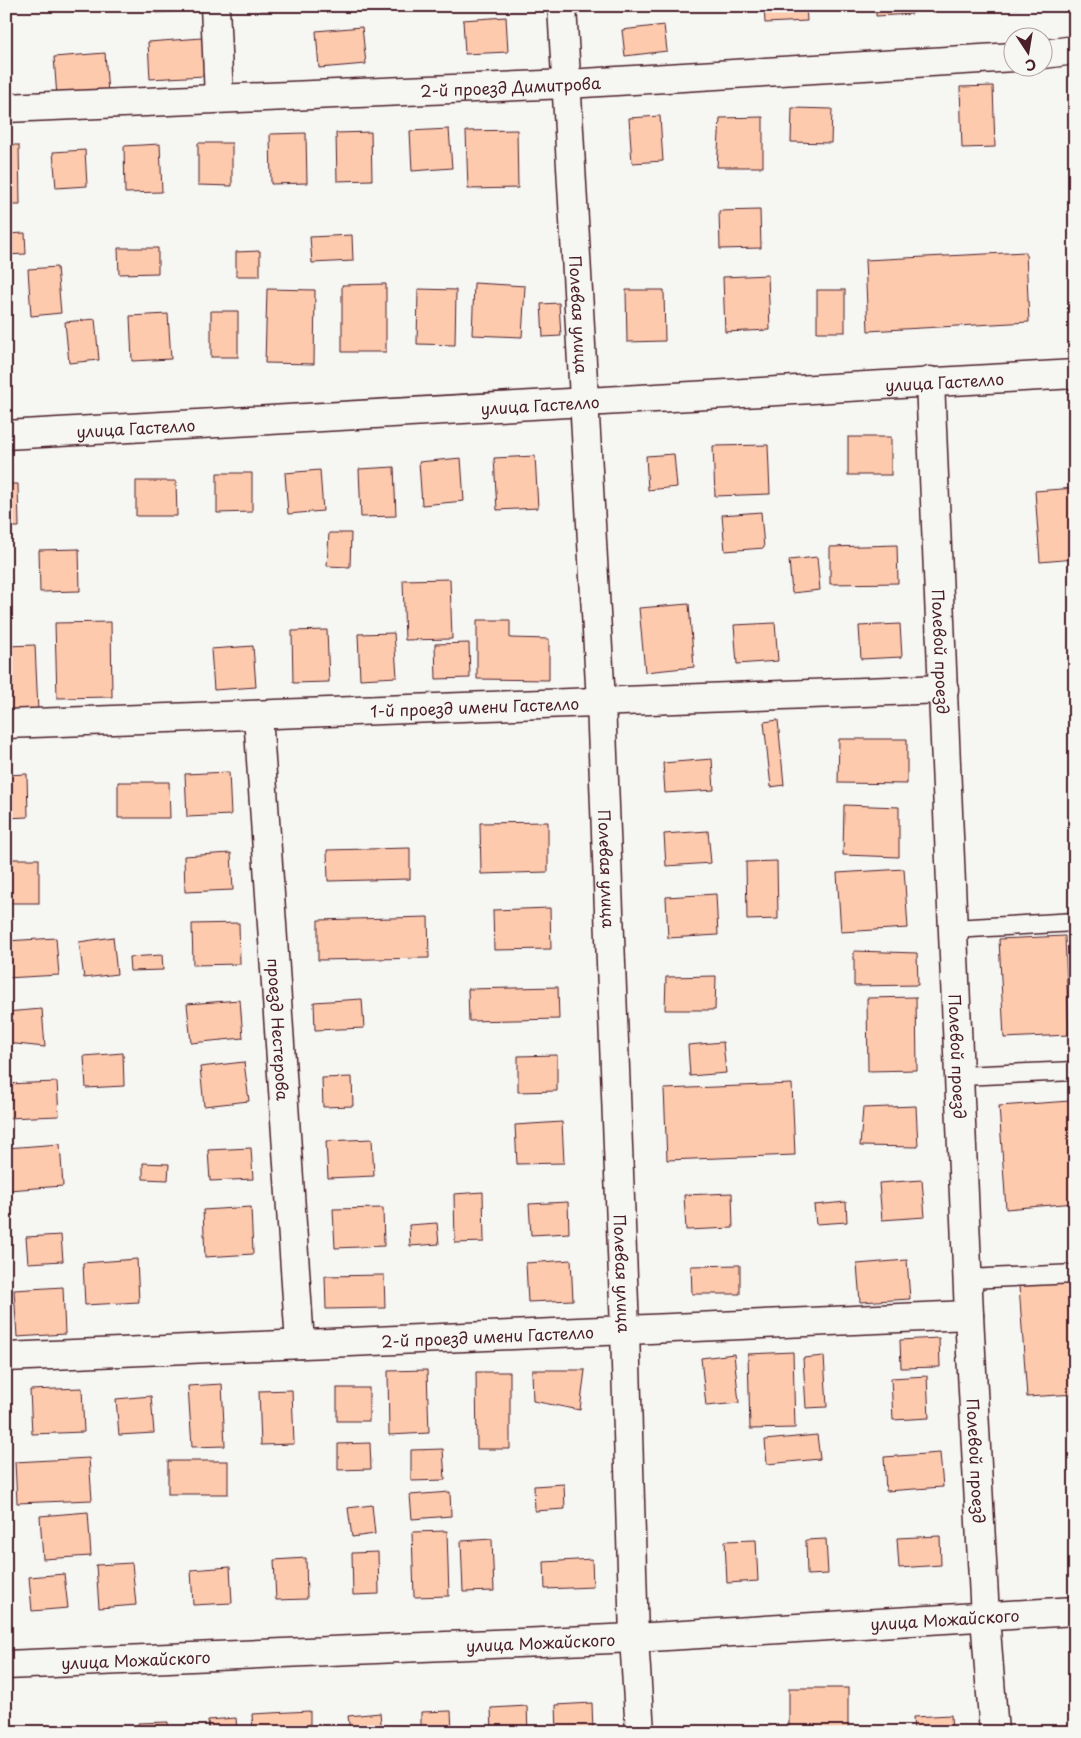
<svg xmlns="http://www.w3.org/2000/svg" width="1081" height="1738" font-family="'Playpen Sans',sans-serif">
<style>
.building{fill:#fdcaae;stroke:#4a1f2b}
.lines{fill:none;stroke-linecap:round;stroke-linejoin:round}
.lane-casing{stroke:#4a1f2b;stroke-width:21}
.street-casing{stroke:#4a1f2b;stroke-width:31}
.secondary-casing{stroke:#4a1f2b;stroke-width:31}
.lane{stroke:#f6f6f2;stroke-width:18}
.street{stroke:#f6f6f2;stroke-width:28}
.secondary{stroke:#f6f6f2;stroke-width:28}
.labels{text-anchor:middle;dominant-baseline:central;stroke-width:4;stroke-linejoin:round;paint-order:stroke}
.street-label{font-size:16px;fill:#4a1f2b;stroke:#f6f6f2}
</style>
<rect width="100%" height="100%" fill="#f6f6f2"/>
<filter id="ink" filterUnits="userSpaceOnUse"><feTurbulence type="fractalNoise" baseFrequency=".02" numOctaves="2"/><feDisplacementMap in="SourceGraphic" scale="10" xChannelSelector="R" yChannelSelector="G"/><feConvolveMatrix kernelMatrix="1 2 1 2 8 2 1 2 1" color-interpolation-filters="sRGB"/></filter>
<g filter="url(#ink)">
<!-- building -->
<g class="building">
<path d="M155 6H201V10L156 13Z"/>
<rect x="260" y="6" width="97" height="4"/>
<path d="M764 6H806L807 21 765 23Z"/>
<path d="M876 6H911L912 14 876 16Z"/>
<path d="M976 6H1017V8L976 10Z"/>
<path d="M506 17 508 52 465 54 463 20Z"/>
<path d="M664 25 667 51 625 56 622 30Z"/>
<path d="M362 27 366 64 319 68 316 31Z"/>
<path d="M202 38 204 76 150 79 148 42Z"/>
<path d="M105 53 108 93 57 97 54 57Z"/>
<path d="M6 56H11L10 88H6Z"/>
<path d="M993 86 995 147 962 148 960 87Z"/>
<path d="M792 108 832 109 831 143 791 142Z"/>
<path d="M660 116 663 161 632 163 629 118Z"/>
<path d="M763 117V167H717L720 118Z"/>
<path d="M449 129 452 168 412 171 410 131Z"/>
<path d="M517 130 518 188 468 189 466 131Z"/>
<path d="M371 132 372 180 337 181 336 133Z"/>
<path d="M306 133 307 183 271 184 270 134Z"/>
<path d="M198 143H232V186L198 185Z"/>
<path d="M160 144 162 192 125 193 124 146Z"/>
<path d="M6 145H19L20 205H6Z"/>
<path d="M85 150 87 186 56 188 53 152Z"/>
<path d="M760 210 761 248 720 249 719 211Z"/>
<path d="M25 233 26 254 6 255V234Z"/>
<path d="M352 235 353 261 312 263 310 237Z"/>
<path d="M118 248H158V273L119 274Z"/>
<path d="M260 251V276H236V252Z"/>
<path d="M1026 252 1029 322 868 331 865 260Z"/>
<path d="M57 267 61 313 31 316 28 269Z"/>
<path d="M768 275 770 330 725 332 723 277Z"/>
<path d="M474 283 525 286 522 337 472 335Z"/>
<path d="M386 284V352H342V285Z"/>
<path d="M267 289 315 290 314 364 265 363Z"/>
<path d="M418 289 456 290 455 345 417 344Z"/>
<path d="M626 290H664L665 341 627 342Z"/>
<rect x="817" y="290" width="28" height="42"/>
<path d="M559 303 561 336 543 337 541 304Z"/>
<rect x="211" y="311" width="27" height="46"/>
<path d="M168 314 171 359 132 361 130 316Z"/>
<path d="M95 319 99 360 69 363 65 322Z"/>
<rect x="848" y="437" width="43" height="38"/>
<path d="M768 445 770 494 715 496 713 446Z"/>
<path d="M674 454 677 487 648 490 646 456Z"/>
<path d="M535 456 538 508 497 510 494 458Z"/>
<path d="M461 458 464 501 422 505 419 462Z"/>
<path d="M394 467 396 516 361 517 359 469Z"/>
<path d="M320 470 323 511 288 514 285 473Z"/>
<path d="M217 473H252V512L217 513Z"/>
<path d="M136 481H176L177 516H136Z"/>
<path d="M6 484H18L19 527H6Z"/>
<path d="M1075 488V559L1040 562 1035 491Z"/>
<path d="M761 512 764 548 725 551 722 515Z"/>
<path d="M329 533H351L350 567 327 566Z"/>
<path d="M897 545 898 583 830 584V547Z"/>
<path d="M79 549 80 591 40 592 39 550Z"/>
<path d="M817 557 820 590 792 593 789 560Z"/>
<path d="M450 579 452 639 405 640 403 580Z"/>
<path d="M689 604 694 667 645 672 639 608Z"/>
<path d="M477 620H510V638L549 639V680L477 679Z"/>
<path d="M111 622 112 697 57 698 55 623Z"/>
<path d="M775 623 778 661 737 664 734 625Z"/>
<path d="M900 624 902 657 861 659 859 626Z"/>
<path d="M327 630 329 682 293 683 292 631Z"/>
<path d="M394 633 397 677 360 679 358 634Z"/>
<path d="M469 643 470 678 436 679 435 644Z"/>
<path d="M35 645 38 711 6 713V646Z"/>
<path d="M253 646 256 687 214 690 211 649Z"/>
<path d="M778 720 784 785 771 787 764 722Z"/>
<path d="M839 739H907V784L838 783Z"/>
<path d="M712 759 714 790 665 793 663 763Z"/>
<path d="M229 772 231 815 187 817 185 774Z"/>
<path d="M27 774 28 817 6 818V775Z"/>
<path d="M118 782H169L170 818H118Z"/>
<path d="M844 805 899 807V857L843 855Z"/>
<path d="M548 822V872L481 874 480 823Z"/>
<path d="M708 831 711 863 666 866 664 834Z"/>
<path d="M410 848V879L328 881 327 850Z"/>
<path d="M231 853 233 890 185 892 184 856Z"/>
<rect x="6" y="859" width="33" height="44"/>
<path d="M777 861 778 919 747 920 746 862Z"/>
<path d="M904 869 908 928 841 932 837 873Z"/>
<path d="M716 894 718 935 668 938 666 897Z"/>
<path d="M550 908 551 949 494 950 493 910Z"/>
<path d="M428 917 429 958 318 960V920Z"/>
<path d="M239 923 240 964 193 965 192 924Z"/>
<path d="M1065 936 1069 1035 1004 1038 999 939Z"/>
<path d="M113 937 117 974 84 978 79 942Z"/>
<path d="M56 938 59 975 6 978V941Z"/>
<path d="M854 951 917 953 918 985 854 986Z"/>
<path d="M162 955 163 970 130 971 129 957Z"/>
<path d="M716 976 715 1010H665L666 977Z"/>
<path d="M558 987 559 1019 469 1021 468 989Z"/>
<path d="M916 997 917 1070 868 1071 867 998Z"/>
<path d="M362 999 364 1028 315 1030 314 1002Z"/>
<path d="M240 1000 243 1038 191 1043 187 1004Z"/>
<path d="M42 1009 45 1047 6 1043V1012Z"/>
<path d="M723 1042 726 1073 690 1076 688 1045Z"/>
<path d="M123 1053 124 1086 86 1088 84 1056Z"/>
<path d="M557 1055V1091L518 1092V1056Z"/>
<path d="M244 1062 249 1101 204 1106 200 1067Z"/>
<path d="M352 1077 353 1106 323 1107 322 1078Z"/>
<path d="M57 1082 59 1116 6 1118V1084Z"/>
<path d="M792 1084 795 1155 667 1160 664 1089Z"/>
<path d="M1070 1101 1075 1165V1203L1006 1209 999 1106Z"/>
<path d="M916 1106 918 1147 860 1146 863 1108Z"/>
<path d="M562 1122 564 1163 517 1164 515 1125Z"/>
<path d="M372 1139 374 1176 328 1178 326 1141Z"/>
<path d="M60 1144 63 1186 8 1190 6 1148Z"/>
<path d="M251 1148 253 1179 210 1181 208 1150Z"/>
<path d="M143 1163 169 1164 168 1180 143 1179Z"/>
<path d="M922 1180 925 1217 882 1220 879 1183Z"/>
<path d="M483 1192 484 1242 455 1243 454 1194Z"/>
<path d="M732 1193 733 1228 686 1230 684 1195Z"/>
<path d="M568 1202 569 1233 531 1235 529 1204Z"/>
<path d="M846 1202 847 1222 816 1224 814 1205Z"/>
<path d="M251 1207 253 1254 205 1257 203 1210Z"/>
<path d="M383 1208 384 1246 335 1248 333 1209Z"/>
<path d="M437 1223 439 1244 410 1246 409 1225Z"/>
<path d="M61 1235 63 1261 28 1263 26 1237Z"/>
<path d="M137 1259 139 1302 85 1305 83 1263Z"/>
<path d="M571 1260 573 1300 528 1302 526 1263Z"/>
<path d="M907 1260 910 1299 860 1302 857 1264Z"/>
<path d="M740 1265V1294H692L691 1266Z"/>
<path d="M384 1275 385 1308 326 1309 325 1276Z"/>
<path d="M1075 1282V1394L1027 1397 1019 1286Z"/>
<path d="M63 1287 65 1334 17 1337 14 1290Z"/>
<path d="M939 1338 940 1367 901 1368 900 1340Z"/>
<path d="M793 1352 795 1428 750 1429 748 1354Z"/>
<path d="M734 1354 739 1403 706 1406 701 1358Z"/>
<path d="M824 1356 827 1407 806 1408 803 1358Z"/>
<path d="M427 1370 429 1433 389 1435 388 1371Z"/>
<path d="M532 1370H585L580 1410 533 1401Z"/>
<path d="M476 1372H510V1449H477Z"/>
<path d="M927 1376 929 1418 893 1420 891 1378Z"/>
<path d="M222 1384 225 1446 192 1447 188 1386Z"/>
<path d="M82 1388 84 1432 32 1434 30 1390Z"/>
<rect x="337" y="1388" width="32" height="33"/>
<path d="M292 1390 294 1444 261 1445 259 1391Z"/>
<path d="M151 1396 154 1433 119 1435 116 1399Z"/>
<path d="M817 1435 820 1459 767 1464 765 1440Z"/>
<path d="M370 1443 371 1469 338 1470V1444Z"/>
<path d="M443 1449 445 1480 411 1481V1450Z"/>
<path d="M940 1453 943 1487 886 1491 884 1457Z"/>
<path d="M89 1458 92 1500 17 1503 15 1462Z"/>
<rect x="168" y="1461" width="60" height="33"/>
<path d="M564 1484 565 1509 535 1511 534 1486Z"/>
<path d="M450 1492 451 1516 412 1519 410 1495Z"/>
<path d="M372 1505 375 1534 352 1537 348 1508Z"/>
<path d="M88 1512 91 1556 43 1559 40 1516Z"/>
<path d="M447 1531 449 1596 414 1597 412 1532Z"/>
<path d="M940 1536 941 1565 899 1568 897 1538Z"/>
<path d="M492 1539 494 1591 463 1592 461 1541Z"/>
<path d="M826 1539 828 1574 807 1575 806 1540Z"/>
<path d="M756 1540 758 1581 727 1583 725 1541Z"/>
<path d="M378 1552 379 1594 353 1595 352 1553Z"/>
<path d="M306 1558 307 1599 276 1600 274 1560Z"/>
<path d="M592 1559 593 1587 545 1589 544 1562Z"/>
<path d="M132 1563 136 1605 99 1608 96 1565Z"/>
<path d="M230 1567 232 1603 193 1605 191 1570Z"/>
<path d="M64 1574 68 1608 32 1611 29 1577Z"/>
<rect x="789" y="1688" width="59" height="44"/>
<path d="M592 1703 593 1732H557L556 1705Z"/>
<path d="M527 1706 528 1732H492L491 1708Z"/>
<path d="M310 1711V1732H253L252 1714Z"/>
<path d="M451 1711 452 1732H421V1712Z"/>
<path d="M380 1713 382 1732H350L348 1716Z"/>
<path d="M951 1715 952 1732H914L913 1717Z"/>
<path d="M236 1718 237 1732H209L208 1720Z"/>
<path d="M168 1722V1732H138V1723Z"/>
<path d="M61 1726H96V1732H62Z"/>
<path d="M771 1727 772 1732H709V1729Z"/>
</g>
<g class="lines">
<defs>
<g id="lane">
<path d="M953 929 1075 922"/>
<path d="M960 1076 1075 1071"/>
<path d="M968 1279 1075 1274"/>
</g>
<g id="street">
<path d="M215 6 219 98"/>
<path id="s1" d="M562 6 601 702 625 1330 634 1638 640 1732"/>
<path d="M1044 54 1075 50"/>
<path id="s2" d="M6 108 567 84 1014 57"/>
<path id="s3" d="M930 381 969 1315 985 1617 994 1732"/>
<path id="s4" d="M258 715 300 1344"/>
<path id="s5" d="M6 724 944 689"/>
<path id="s6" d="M6 1357 969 1315"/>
<path id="s7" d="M6 1665 634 1638 1075 1611"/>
</g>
<g id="secondary">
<path id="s8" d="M6 435 1075 374"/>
</g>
</defs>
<!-- lane casing -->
<use href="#lane" class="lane-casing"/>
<!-- street casing -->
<use href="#street" class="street-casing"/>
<!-- secondary casing -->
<use href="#secondary" class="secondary-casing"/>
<!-- lane -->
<use href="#lane" class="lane"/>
<!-- street -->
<use href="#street" class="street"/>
<!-- secondary -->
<use href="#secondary" class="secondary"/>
</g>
</g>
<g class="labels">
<!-- street labels -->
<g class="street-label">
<text stroke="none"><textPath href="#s2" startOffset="505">2-й проезд Димитрова</textPath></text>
<text stroke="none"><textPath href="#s1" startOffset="309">Полевая улица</textPath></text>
<text stroke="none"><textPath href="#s8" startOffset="940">улица Гастелло</textPath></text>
<text stroke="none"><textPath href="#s8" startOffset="535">улица Гастелло</textPath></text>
<text stroke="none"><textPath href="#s8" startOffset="130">улица Гастелло</textPath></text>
<text stroke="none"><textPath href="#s3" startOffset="271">Полевой проезд</textPath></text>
<text stroke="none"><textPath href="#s5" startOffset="469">1-й проезд имени Гастелло</textPath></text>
<text stroke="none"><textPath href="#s1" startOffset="864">Полевая улица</textPath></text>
<text stroke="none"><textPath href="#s4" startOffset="315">проезд Нестерова</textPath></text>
<text stroke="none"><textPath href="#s3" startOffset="676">Полевой проезд</textPath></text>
<text stroke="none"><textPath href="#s1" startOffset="1269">Полевая улица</textPath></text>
<text stroke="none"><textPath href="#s6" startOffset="482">2-й проезд имени Гастелло</textPath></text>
<text stroke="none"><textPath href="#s3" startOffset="1081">Полевой проезд</textPath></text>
<text stroke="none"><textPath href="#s7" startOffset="940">улица Можайского</textPath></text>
<text stroke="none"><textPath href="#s7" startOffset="535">улица Можайского</textPath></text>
<text stroke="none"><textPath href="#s7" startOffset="130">улица Можайского</textPath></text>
</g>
</g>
<!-- margin -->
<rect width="1081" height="1738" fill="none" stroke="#f6f6f2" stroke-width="25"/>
<rect x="12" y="12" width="1056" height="1713" fill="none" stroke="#4a1f2b" stroke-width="2" filter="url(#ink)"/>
<!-- north arrow -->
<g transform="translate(1028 52) rotate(168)"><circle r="24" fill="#f6f6f2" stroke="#b1a0a2"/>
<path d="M0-4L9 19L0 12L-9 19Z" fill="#4a1f2b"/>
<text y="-8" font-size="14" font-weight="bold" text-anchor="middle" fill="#4a1f2b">С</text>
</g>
</svg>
